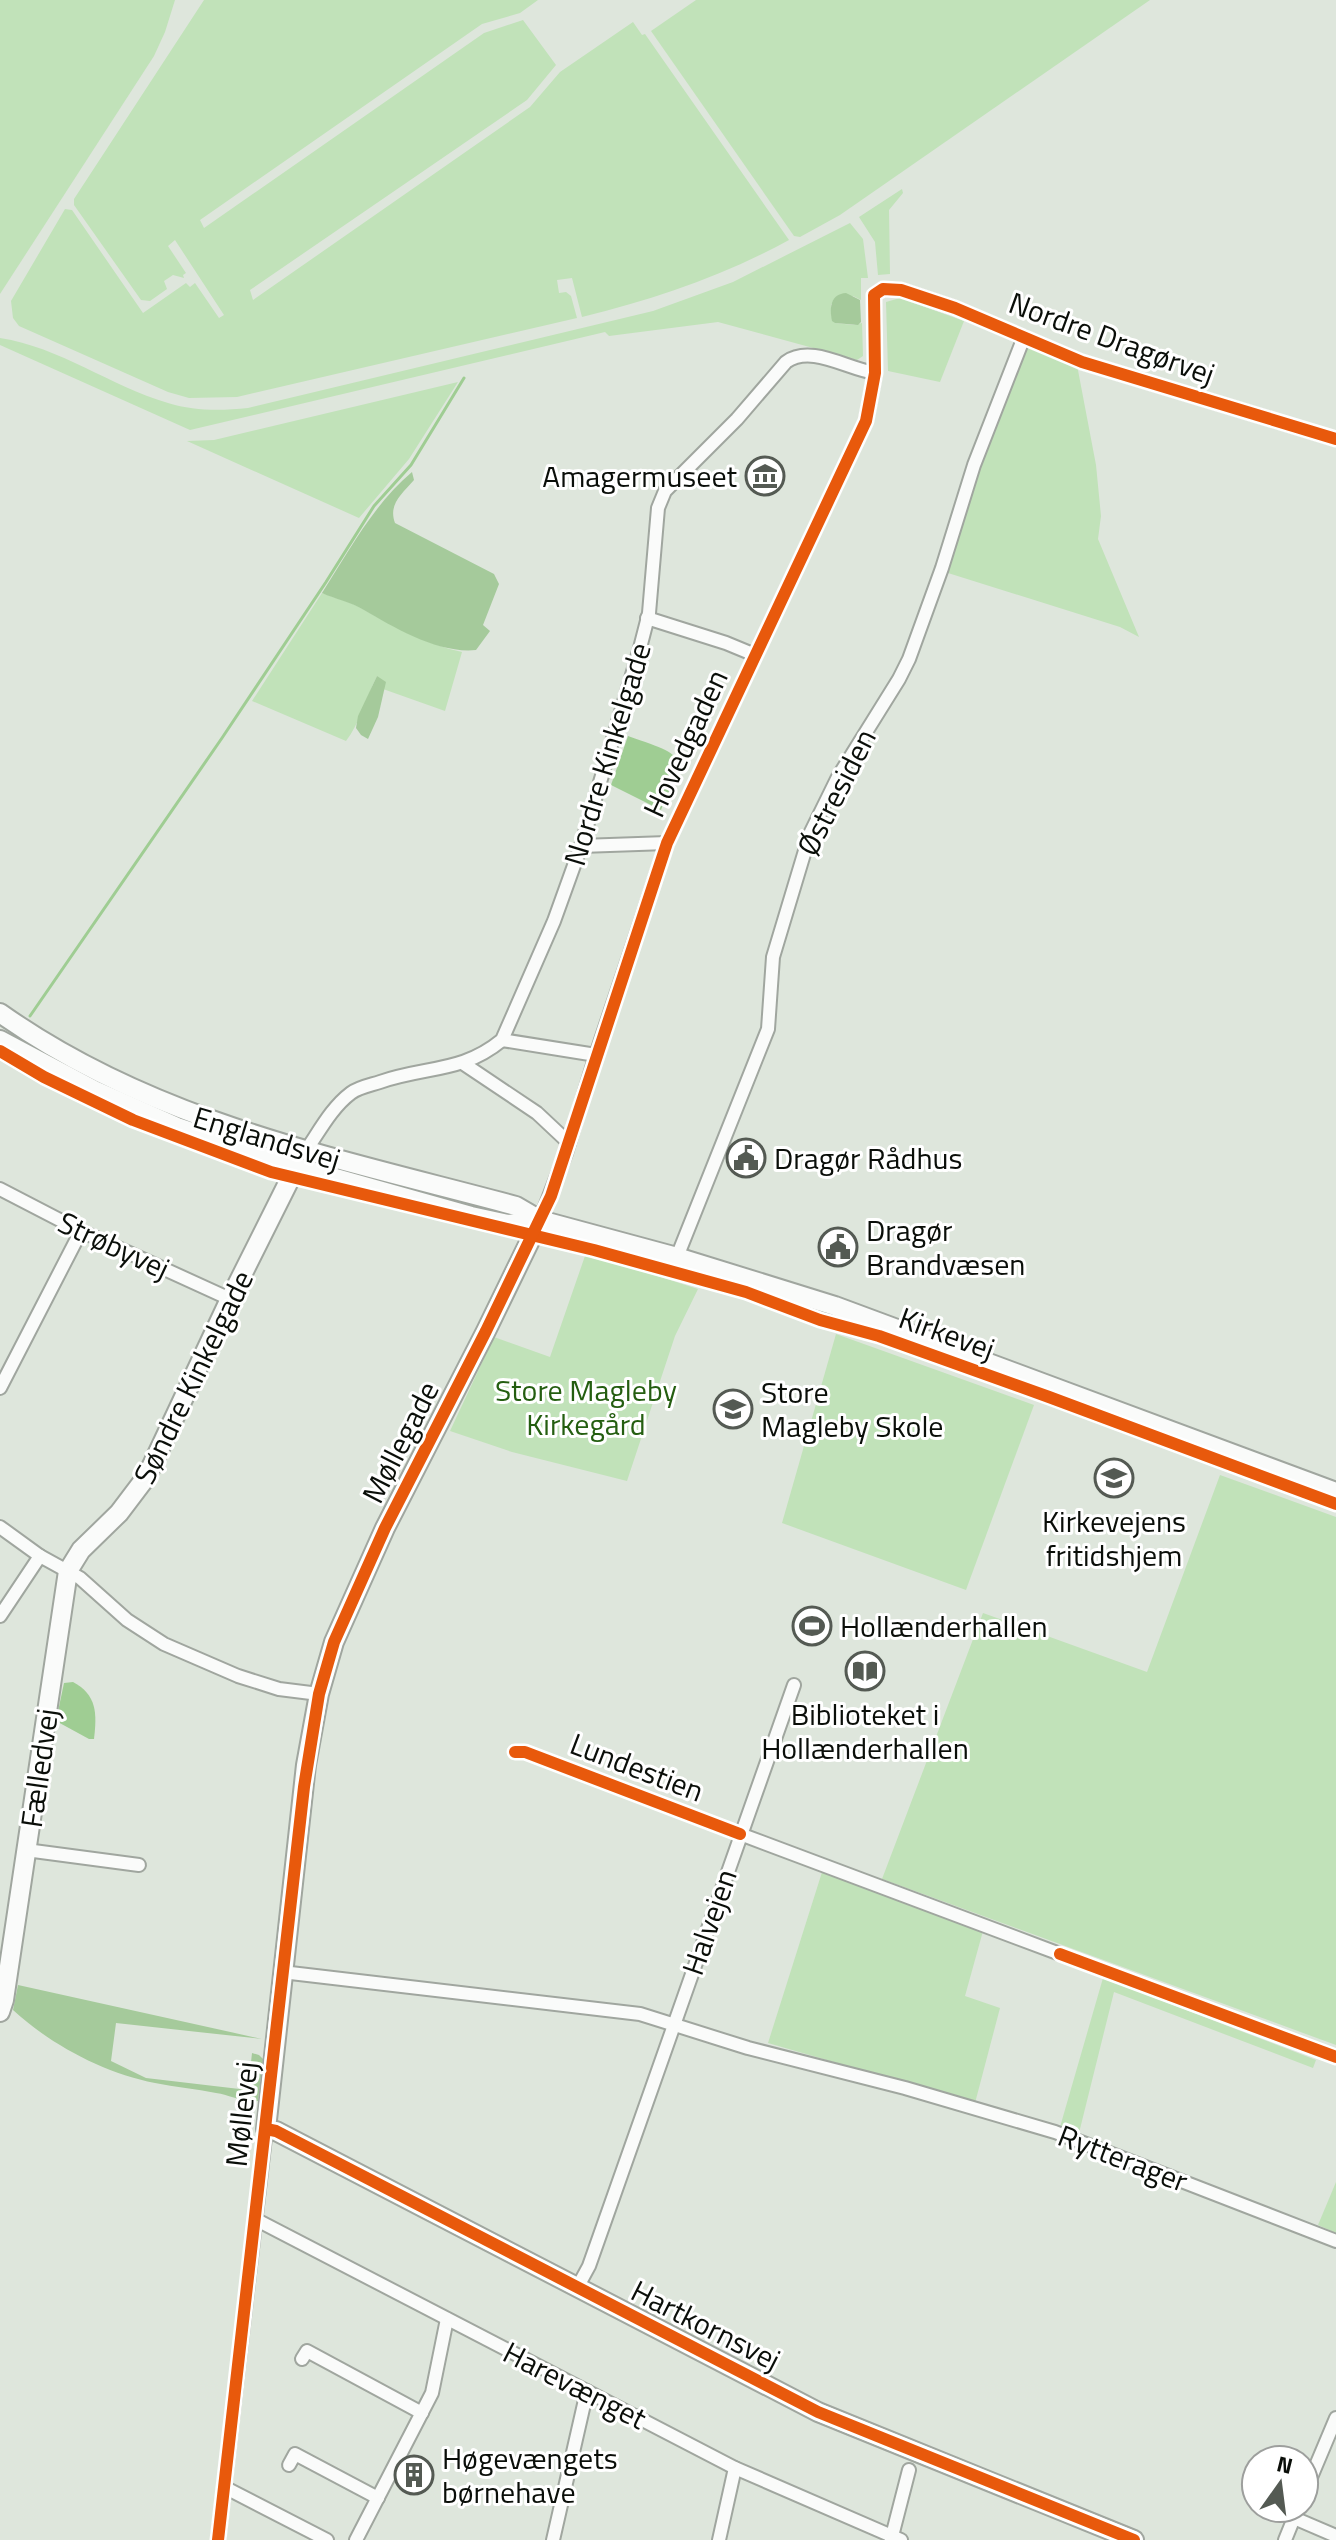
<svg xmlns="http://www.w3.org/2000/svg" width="1336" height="2540" font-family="'Titillium Web',sans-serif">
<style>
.green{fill:#c1e2b9}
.forest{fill:#a5ca9b}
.water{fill:#9fcd93}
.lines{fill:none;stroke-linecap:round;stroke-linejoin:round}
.stream{stroke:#9fcd93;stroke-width:3}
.street-casing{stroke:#a0a69f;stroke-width:16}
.secondary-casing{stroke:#a0a69f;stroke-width:22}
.street{stroke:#fafbfa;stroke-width:12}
.secondary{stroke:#fafbfa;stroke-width:18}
.cycleway-casing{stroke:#fff;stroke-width:17}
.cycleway{stroke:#e8590c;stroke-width:12}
.labels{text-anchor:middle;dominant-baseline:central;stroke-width:6;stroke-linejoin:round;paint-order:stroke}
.street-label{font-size:30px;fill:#0a0e09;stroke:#fff}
.poi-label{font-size:30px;fill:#0a0e09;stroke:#fff;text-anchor:start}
.park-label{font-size:30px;fill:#245e10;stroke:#fff}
</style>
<rect width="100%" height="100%" fill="#dee6dc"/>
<!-- green -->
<g class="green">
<path d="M0 0H175L165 32 154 56 0 294Z"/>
<path d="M204 0H538L520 13 482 24 200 220 204 228 484 33 523 20 556 65 527 100 250 290 253 300 530 107 560 72 633 22 642 35 645 34 789 240C723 276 655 299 582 317L572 278 557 280 559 293 566 292 571 296 577 318 237 397 189 398 168 392 19 326 13 318 11 301 65 209 72 210 143 313 186 283 190 287 195 283 219 318 224 315 175 240 168 246 186 273 183 275 184 278 173 275 164 281 167 289 150 301 141 300 74 205V199Z"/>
<path d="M696 0H1150L840 215 800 237 794 236 651 31Z"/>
<path d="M902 189 903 193 889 210 890 274 878 275 875 242 859 217Z"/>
<path d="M850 223 863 239 868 278H861V300L853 296 831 304V315L835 323 854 325 862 323 863 356 857 360 718 322 609 336 605 332 190 430 0 345V338C60 347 110 386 168 403 194 411 220 411 248 408L653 311 733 282Z"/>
<path d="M900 298 964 321 940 382 888 371 886 302Z"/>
<path d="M1025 343 1077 365 1096 465 1101 516 1098 539 1139 637 1120 627 948 573 946 568 985 450Z"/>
<path d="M458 382 409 459 359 518 187 441 214 440Z"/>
<path d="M322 593C335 598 351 602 363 609 395 628 426 644 462 652L445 711 383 689 377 676C366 698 360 723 346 741L252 701Z"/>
<path d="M586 1253 698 1289 675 1336 627 1481 512 1452 450 1431 494 1337 550 1357Z"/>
<path d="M836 1334 1034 1405 966 1590 782 1523Z"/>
<path d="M1220 1475 1336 1517V2045L882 1879 983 1613 1147 1672Z"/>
<path d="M823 1869 983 1931 965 1996 1000 2008 975 2103 768 2043Z"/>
<path d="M1103 1978 1316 2060 1313 2068 1114 1992 1079 2133 1060 2127Z"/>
<path d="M1336 2182V2233L1318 2225Z"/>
</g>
<!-- forest -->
<g class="forest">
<path d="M846 293 860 300 861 322 858 325 835 323 832 321C829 307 831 294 846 293Z"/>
<path d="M412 472 414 480C402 494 388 504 395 523L494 574 499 584 483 625 490 631 476 650C439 654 395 628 364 610 351 602 335 599 322 593 349 551 373 505 412 472Z"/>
<path d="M377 676 386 682 378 717 368 739 361 735 356 728 358 716Z"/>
<path d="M18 1985 262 2039 116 2023 111 2061 146 2078 248 2090 252 2053 259 2055 263 2059 258 2101C244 2103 230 2095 216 2093 196 2089 175 2087 155 2083 104 2073 51 2045 13 2010Z"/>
</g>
<!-- water -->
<g class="water">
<path d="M628 736C687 757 686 752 661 810L611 785Z"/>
<path d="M73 1682C97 1695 97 1713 94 1739H89L56 1721 64 1683Z"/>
</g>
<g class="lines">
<!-- stream -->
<path class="stream" d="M30 1016 222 738 326 582 374 506 411 465 464 378"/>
<defs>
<g id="street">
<path d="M647 618 726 643 755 655"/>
<path d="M581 846 667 843"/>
<path d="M502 1040 596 1055"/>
<path d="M464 1064 537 1113 569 1143"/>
<path d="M305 1152C319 1132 331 1108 351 1093 359 1087 371 1085 380 1082 426 1066 462 1073 502 1040L554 921 581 846 640 648 649 613 658 508 665 491 737 419 786 362C811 344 847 369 875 373"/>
<path d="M0 1189 81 1231 230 1299"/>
<path d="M540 1220 566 1153 596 1055 667 843 866 421 875 373 874 295 883 289 901 290 955 308 1082 362 1336 439"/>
<path d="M677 1257 768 1029 773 957 810 834 838 777 899 679 909 659 942 568 974 465 1024 337"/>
<path d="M0 1388 81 1231"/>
<path d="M0 1527 40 1556 80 1578 127 1620 164 1644 238 1676 279 1689 319 1694"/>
<path d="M0 1616 40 1556"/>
<path d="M740 1834 1060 1954"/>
<path d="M26 1850 139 1865"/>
<path d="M282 1972 640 2014 748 2048 905 2088 1055 2132 1336 2241"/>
<path d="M255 2219 735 2468 901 2540"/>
<path d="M577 2288 589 2266 794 1685"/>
<path d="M302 2359 307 2351 422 2413"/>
<path d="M289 2465 295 2454 378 2498"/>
<path d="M224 2487 327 2540"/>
<path d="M1304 2494 1336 2418"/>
<path d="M1294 2518 1336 2536"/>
<path d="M218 2540 266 2129"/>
<path d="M356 2540 432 2393 447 2319"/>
<path d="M553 2540 587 2391"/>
<path d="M719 2540 735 2468"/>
<path d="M891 2540 909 2470"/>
<path d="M1285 2540 1298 2508"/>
</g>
<g id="secondary">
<path d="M0 1013C155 1123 337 1158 516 1206L540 1220 677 1257 835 1306 1336 1492"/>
<path d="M0 1040 94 1090 177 1127 296 1167 471 1216 508 1224 540 1220"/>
<path d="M540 1220 486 1331 385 1528 334 1642 319 1694 306 1765 266 2129 276 2131 818 2412 1134 2540"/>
<path d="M0 2012 4 2000 68 1571 81 1550 119 1513 147 1476 230 1299 296 1167"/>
</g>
</defs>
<!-- street casing -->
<use href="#street" class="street-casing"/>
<!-- secondary casing -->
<use href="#secondary" class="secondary-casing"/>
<!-- street -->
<use href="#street" class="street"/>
<!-- secondary -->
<use href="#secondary" class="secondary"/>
<defs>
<g id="cycleway">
<path d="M0 1051 44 1077 133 1120 271 1172 594 1250 746 1292 820 1320 879 1336 1049 1397 1336 1504"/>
<path d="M515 1752H525L740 1834"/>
<path d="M1060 1954 1336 2057"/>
<path d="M266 2129 276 2131 818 2412 1134 2540"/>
<path d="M218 2540 304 1787 319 1694 334 1642 385 1528 486 1331 551 1196 667 843 866 421 875 373 874 295 883 289 901 290 955 308 1082 362 1336 439"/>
</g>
</defs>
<!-- cycleway casing -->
<use href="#cycleway" class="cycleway-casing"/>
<!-- cycleway -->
<use href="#cycleway" class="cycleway"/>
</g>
<!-- icons -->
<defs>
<symbol id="museum-ring" viewBox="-11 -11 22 22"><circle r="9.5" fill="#fff" stroke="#545a53" stroke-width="1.5"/><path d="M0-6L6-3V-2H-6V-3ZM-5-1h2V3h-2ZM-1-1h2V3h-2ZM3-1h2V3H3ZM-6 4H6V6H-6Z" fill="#545a53"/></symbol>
<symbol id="civic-ring" viewBox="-11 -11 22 22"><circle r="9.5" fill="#fff" stroke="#545a53" stroke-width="1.5"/><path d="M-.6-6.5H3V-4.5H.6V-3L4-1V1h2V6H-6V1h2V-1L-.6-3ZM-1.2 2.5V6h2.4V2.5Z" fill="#545a53"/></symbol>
<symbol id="school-ring" viewBox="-11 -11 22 22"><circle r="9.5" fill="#fff" stroke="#545a53" stroke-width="1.5"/><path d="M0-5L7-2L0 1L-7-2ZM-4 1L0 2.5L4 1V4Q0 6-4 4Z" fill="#545a53"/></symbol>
<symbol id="stadium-ring" viewBox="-11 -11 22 22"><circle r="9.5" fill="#fff" stroke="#545a53" stroke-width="1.5"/><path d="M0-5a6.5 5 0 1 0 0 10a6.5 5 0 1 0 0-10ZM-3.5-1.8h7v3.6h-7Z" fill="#545a53"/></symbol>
<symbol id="library-ring" viewBox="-11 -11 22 22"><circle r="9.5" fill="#fff" stroke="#545a53" stroke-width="1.5"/><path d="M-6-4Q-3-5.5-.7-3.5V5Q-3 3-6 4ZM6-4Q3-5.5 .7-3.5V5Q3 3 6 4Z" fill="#545a53"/></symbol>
<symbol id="building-ring" viewBox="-11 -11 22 22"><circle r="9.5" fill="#fff" stroke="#545a53" stroke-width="1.5"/><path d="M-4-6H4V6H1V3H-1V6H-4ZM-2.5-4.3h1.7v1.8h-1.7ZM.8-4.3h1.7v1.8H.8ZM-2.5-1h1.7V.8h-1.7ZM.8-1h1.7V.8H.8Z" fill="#545a53"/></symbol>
</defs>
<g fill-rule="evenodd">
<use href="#museum-ring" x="743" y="454" width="44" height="44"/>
<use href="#civic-ring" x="724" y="1136" width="44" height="44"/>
<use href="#civic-ring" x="816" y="1225" width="44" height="44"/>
<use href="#school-ring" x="711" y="1387" width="44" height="44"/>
<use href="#school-ring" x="1092" y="1456" width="44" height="44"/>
<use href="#stadium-ring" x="790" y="1604" width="44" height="44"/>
<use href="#library-ring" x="843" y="1649" width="44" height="44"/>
<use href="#building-ring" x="392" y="2453" width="44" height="44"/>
</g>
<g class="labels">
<!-- street labels -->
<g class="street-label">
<text transform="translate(1112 338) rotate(20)">Nordre Dragørvej</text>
<text transform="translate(685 743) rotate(-65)">Hovedgaden</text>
<text transform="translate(607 754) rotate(-73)">Nordre Kinkelgade</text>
<text transform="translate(836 792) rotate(-63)">Østresiden</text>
<text transform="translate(267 1138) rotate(17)">Englandsvej</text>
<text transform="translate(114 1245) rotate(25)">Strøbyvej</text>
<text transform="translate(947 1333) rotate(20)">Kirkevej</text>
<text transform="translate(193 1377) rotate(-64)">Søndre Kinkelgade</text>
<text transform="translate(400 1442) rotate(-63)">Møllegade</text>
<text transform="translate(637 1767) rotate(21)">Lundestien</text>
<text transform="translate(39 1768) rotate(-82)">Fælledvej</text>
<text transform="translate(709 1922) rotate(-71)">Halvejen</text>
<text transform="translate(241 2114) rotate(-84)">Møllevej</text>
<text transform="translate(1123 2158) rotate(21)">Rytterager</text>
<text transform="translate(706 2325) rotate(27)">Hartkornsvej</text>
<text transform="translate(575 2385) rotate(27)">Harevænget</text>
</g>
<!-- poi labels -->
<g class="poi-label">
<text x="737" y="476" text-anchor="end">Amagermuseet</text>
<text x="774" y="1158">Dragør Rådhus</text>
<text x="866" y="1230">Dragør<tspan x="866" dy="34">Brandvæsen</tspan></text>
<text x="761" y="1392">Store<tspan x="761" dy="34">Magleby Skole</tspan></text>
<text x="1114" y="1521" text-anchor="middle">Kirkevejens<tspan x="1114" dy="34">fritidshjem</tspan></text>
<text x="840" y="1626">Hollænderhallen</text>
<text x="865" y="1714" text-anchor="middle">Biblioteket i<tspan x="865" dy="34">Hollænderhallen</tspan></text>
<text x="442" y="2458">Høgevængets<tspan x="442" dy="34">børnehave</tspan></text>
</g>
<!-- park labels -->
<g class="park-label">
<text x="586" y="1390">Store Magleby<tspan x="586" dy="34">Kirkegård</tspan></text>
</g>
</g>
<!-- north arrow -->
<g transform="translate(1280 2484) rotate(14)"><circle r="38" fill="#ffffff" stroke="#9d9f9d" stroke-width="2"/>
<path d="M0-6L14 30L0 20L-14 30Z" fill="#545a53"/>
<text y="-12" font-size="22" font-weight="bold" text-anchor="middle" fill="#0a0e09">N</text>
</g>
</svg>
